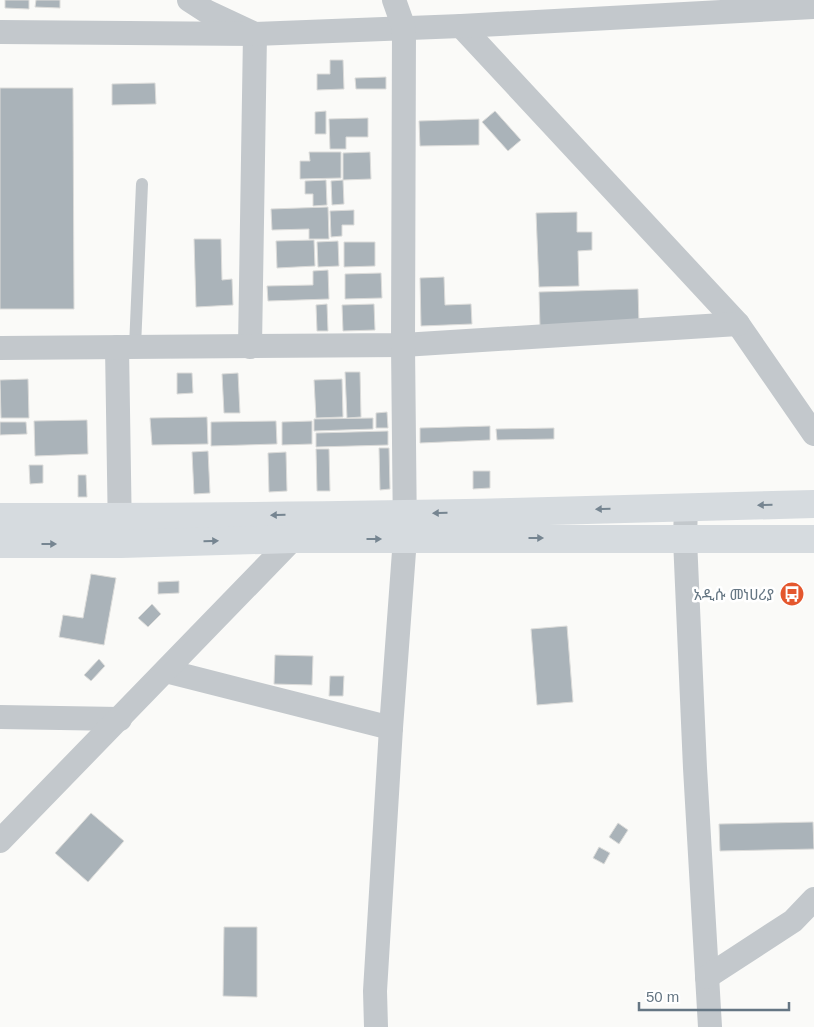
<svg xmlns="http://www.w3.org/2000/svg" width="814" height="1027" font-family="Helvetica,'Noto Sans Ethiopic',sans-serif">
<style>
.building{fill:#aab3b9;stroke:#dcdcda}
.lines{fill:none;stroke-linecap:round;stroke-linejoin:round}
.service{stroke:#c3c8cc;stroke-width:12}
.minor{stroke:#c3c8cc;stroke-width:24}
.secondary{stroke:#d6dbdf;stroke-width:28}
.oneway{fill:#768591}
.labels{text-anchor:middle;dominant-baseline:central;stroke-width:5;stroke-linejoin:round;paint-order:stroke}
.poi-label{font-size:15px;fill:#657683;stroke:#fff;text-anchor:end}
</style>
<rect width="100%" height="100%" fill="#fafaf8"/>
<!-- building -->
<g class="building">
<path d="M5 0H29V9L5 8Z"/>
<path d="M36 0H60V8L35 7Z"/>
<path d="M330 60H343L344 89 317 90V74H330Z"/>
<path d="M386 77V89H356L355 78Z"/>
<path d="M155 83 156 104 112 105V84Z"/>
<path d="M0 88H73L74 309H0Z"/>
<path d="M326 111V134H315V112Z"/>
<path d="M495 111 521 140 508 151 482 122Z"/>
<path d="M368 118V137H346V149H330L329 119Z"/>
<path d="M479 119V145L420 146 419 121Z"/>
<path d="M309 152H341V178L300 179V161H310Z"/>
<path d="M370 152 371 179 343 180V153Z"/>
<path d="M326 180 327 205 313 206V194H305V181Z"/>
<path d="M343 180 344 204 332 205 331 181Z"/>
<path d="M328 207 329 239H309V229L272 230 271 209Z"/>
<path d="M354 210V225H342V236L331 237 330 211Z"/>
<path d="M577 212V232H592V250L578 251 579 286 539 287 536 213Z"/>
<path d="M194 239H221L222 280 232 279 233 305 196 307Z"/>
<path d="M314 240 315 266 277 268 276 241Z"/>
<path d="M338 241 339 266 318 267 317 242Z"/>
<path d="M344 242H375V266L344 267Z"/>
<path d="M328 270 329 299 268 301 267 286 313 285V271Z"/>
<path d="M381 273 382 298 345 299V274Z"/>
<path d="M444 277 445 305 471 304 472 324 421 326 420 278Z"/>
<path d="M638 289 639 324 540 327 539 292Z"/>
<path d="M327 304 328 331H317L316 305Z"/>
<path d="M374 304 375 330 343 331 342 305Z"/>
<path d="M345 372H360L361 417 347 418Z"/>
<path d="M177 373H192L193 393 177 394Z"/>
<path d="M238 373 240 413H224L222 374Z"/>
<path d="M28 379 29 418H1L0 380Z"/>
<path d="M342 379 343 417 316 418 314 380Z"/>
<path d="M387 412 388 428H376V413Z"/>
<path d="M207 417 208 444 152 445 150 418Z"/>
<path d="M373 418V429L314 431V419Z"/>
<path d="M87 420 88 454 35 456 34 421Z"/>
<path d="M276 421 277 444 211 446V422Z"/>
<path d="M312 421V444L282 445V422Z"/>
<path d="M0 422H26L27 434 0 435Z"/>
<path d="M490 426V440L420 443V428Z"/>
<path d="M554 428V439L497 440 496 429Z"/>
<path d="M388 431V445L316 447V433Z"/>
<path d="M379 448H389L390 489 380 490Z"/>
<path d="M316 449H329L330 491H317Z"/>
<path d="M208 451 210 493 194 494 192 452Z"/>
<path d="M286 452 287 491 269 492 268 453Z"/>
<path d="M29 465H43V483L30 484Z"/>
<path d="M473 471H490V488L473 489Z"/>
<path d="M78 475H86L87 497H78Z"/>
<path d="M91 574 116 578 104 645 59 637 63 615 83 618Z"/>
<path d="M179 581V593L158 594V582Z"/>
<path d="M152 604 161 614 148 627 138 618Z"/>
<path d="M567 626 573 702 537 705 531 629Z"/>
<path d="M275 655 313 656 312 685 274 684Z"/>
<path d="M99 659 105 666 91 681 84 675Z"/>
<path d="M330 676H344L343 696H329Z"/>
<path d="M91 813 124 841 88 882 55 853Z"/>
<path d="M813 822 814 849 720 851 719 824Z"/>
<path d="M618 823 628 830 619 844 609 837Z"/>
<path d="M599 847 610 853 604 864 593 858Z"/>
<path d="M224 927H257V997L223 996Z"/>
</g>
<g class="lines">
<!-- service -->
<path class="service" d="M135 347 142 184"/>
<!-- minor -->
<g class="minor">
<path d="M189 0 206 11 255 34 250 347"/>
<path d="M461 26 738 324 814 434"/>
<path d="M0 32 255 34 461 26 814 7"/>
<path d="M117 347 120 536"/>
<path d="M0 348 403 345 738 324"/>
<path d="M686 506 685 539 695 768 710 1027"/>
<path d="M166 671 391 728"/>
<path d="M0 717 120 719"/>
<path d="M0 841 293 539"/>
<path d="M707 977 793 921 814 899"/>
<path d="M376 1027 375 991 391 728 405 538 403 345 404 28 394 0"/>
</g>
<!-- secondary -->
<g class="secondary">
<path d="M0 517C170 517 341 516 511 512 612 510 713 506 814 504"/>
<path d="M0 544H121L293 539H814"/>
</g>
</g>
<!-- one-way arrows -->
<defs><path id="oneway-solid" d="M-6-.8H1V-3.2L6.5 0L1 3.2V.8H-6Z" transform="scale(1.25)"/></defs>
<g class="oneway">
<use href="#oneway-solid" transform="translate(765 505) rotate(179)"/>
<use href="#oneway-solid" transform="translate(603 509) rotate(178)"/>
<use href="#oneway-solid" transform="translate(440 513) rotate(179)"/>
<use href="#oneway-solid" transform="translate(278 515) rotate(179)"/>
<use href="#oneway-solid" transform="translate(536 538)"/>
<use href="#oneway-solid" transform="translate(374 539)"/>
<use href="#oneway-solid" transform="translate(211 541) rotate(-2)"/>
<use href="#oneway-solid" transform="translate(49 544)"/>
</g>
<!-- icons -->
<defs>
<symbol id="bus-disc" viewBox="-11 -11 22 22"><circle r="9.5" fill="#e4572e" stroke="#fff"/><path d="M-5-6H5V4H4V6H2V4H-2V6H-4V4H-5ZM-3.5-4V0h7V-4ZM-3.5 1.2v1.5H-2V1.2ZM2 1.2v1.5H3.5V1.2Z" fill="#fff"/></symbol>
</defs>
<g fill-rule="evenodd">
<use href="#bus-disc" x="778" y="580" width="28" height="28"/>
</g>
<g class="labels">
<!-- poi labels -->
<g class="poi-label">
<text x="774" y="594">አዲሱ መነሀሪያ</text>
</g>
</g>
<!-- scale -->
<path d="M639 1002v8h150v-8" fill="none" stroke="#657683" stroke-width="2.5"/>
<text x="646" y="1002" font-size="15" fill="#657683" stroke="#ffffff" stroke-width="4" paint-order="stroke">50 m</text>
</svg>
